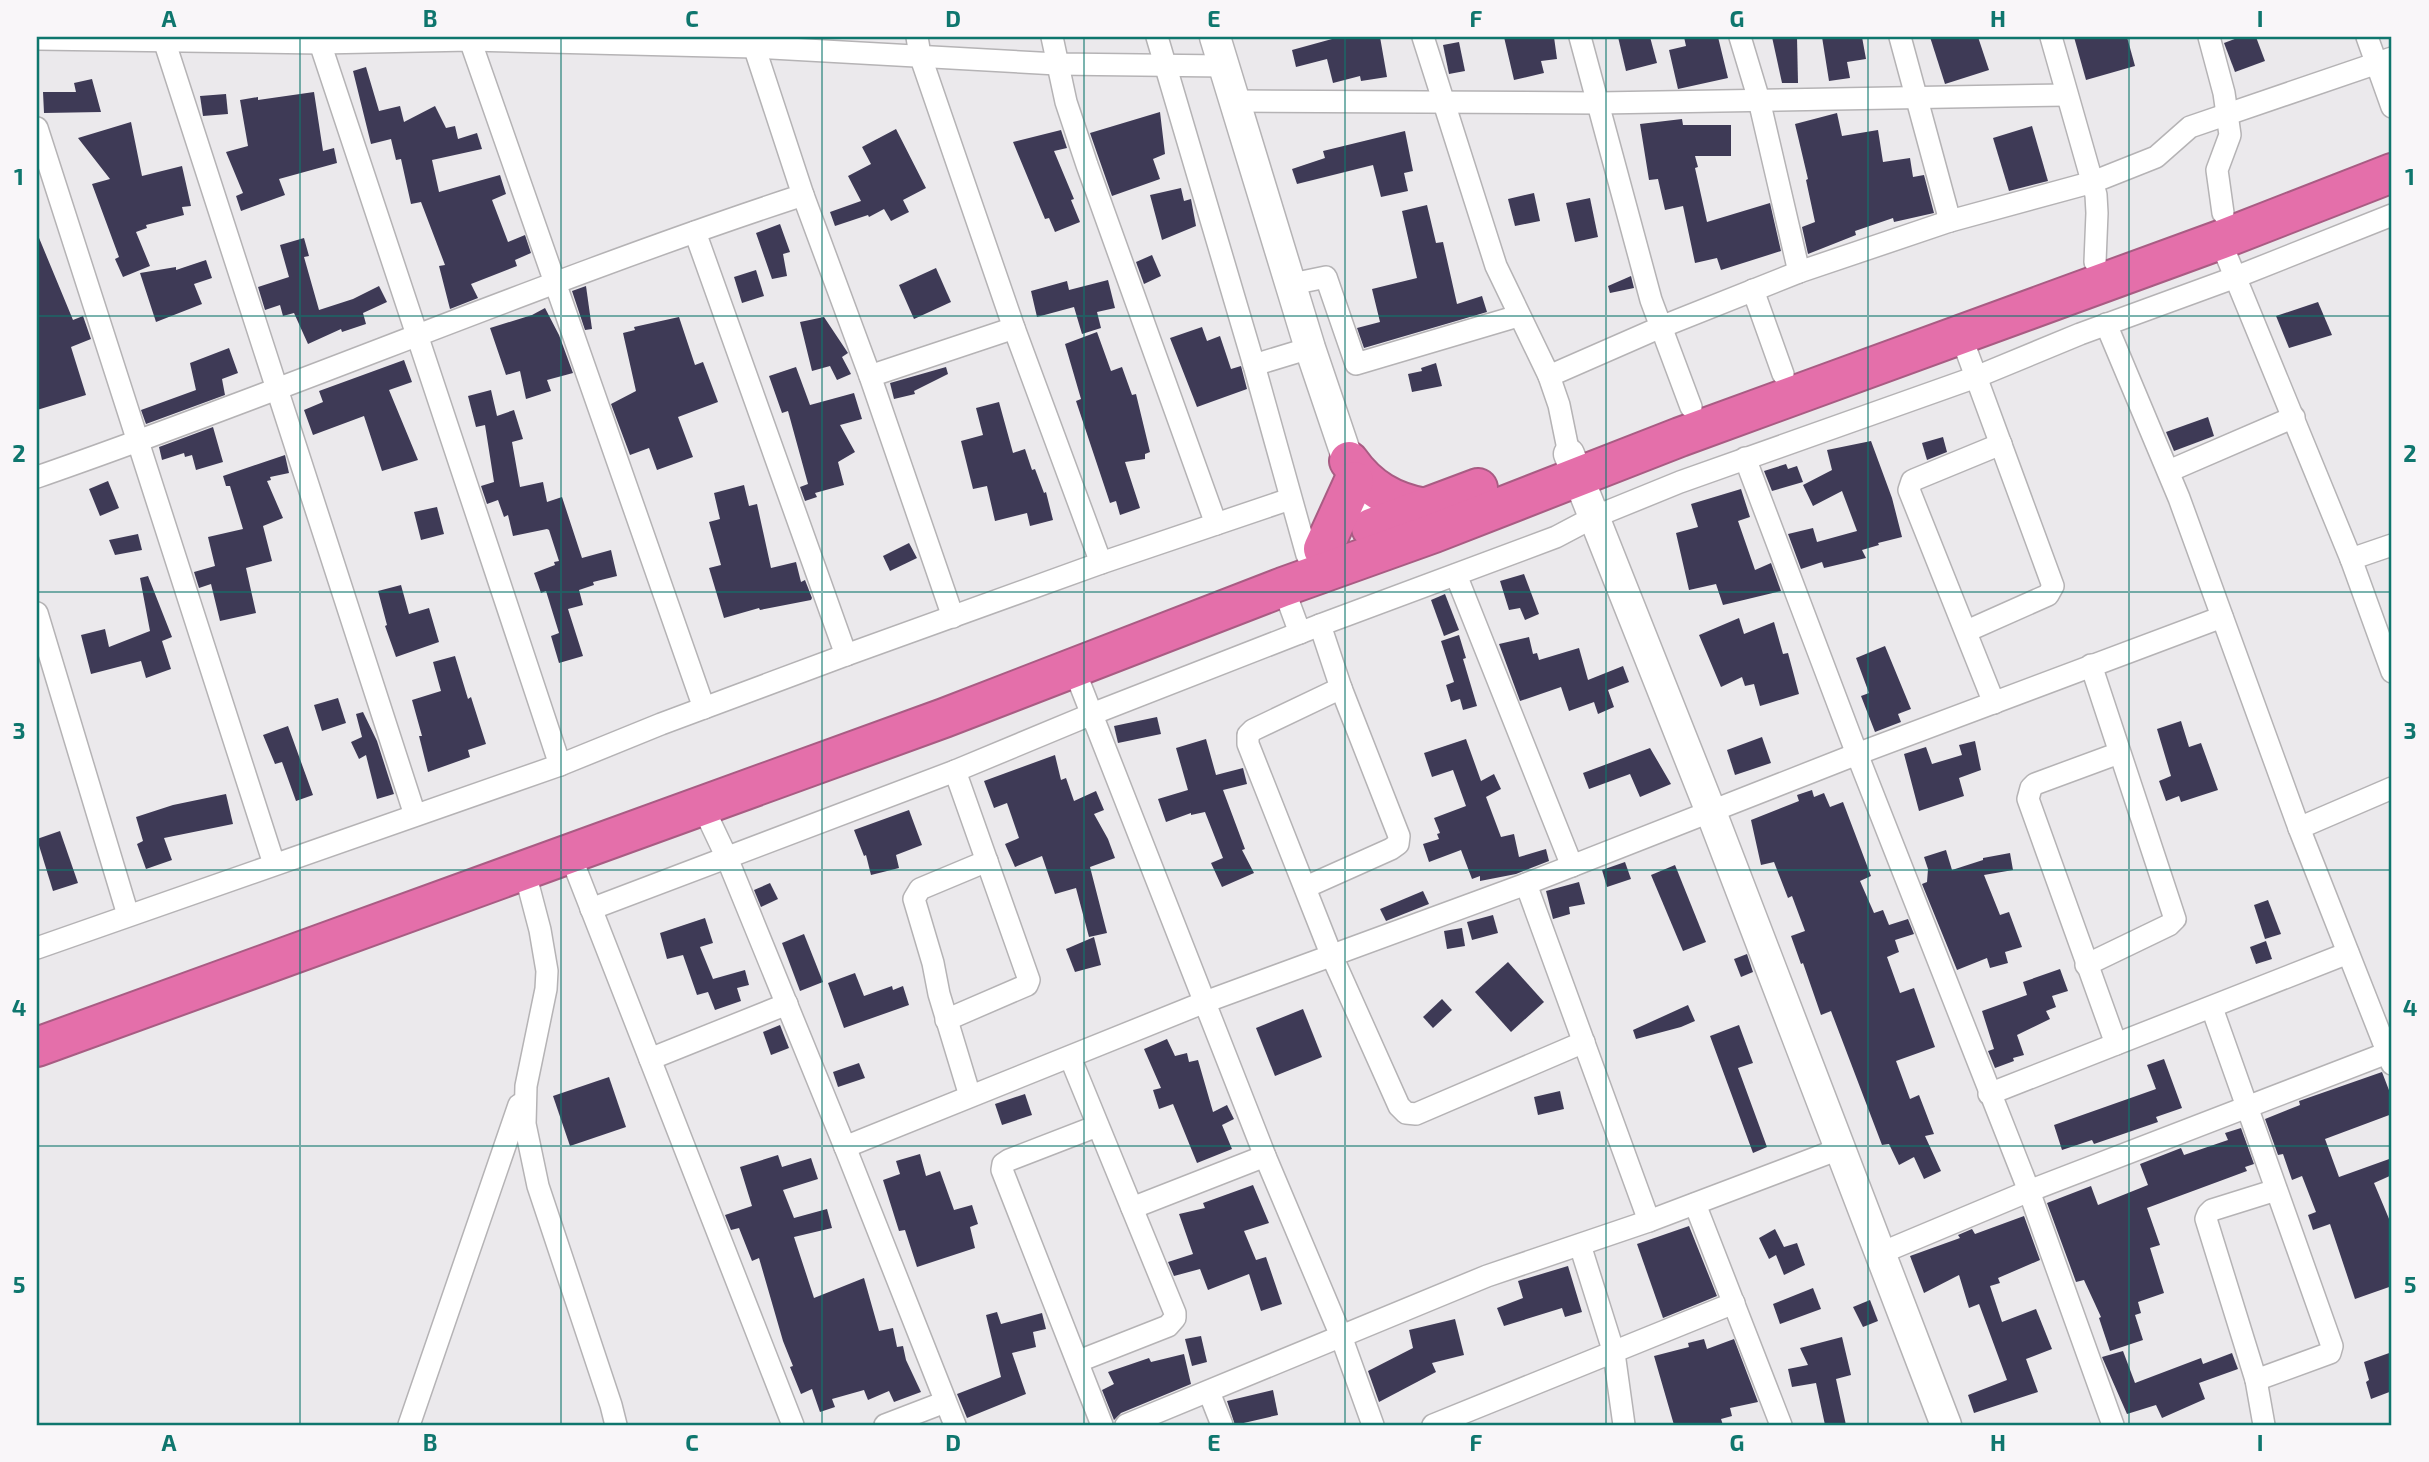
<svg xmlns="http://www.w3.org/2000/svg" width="2429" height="1462" font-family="'Exo 2',sans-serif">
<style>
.building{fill:#3e3a56}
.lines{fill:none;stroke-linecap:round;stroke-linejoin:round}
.street-casing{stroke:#b5b3b5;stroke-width:24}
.secondary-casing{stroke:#b5b3b5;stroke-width:33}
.highway-casing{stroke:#a85c83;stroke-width:42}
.street{stroke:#fff;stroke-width:21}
.secondary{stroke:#fff;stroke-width:30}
.highway{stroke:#e46faa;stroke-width:38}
.grid{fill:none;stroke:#0f766e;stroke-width:2;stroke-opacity:0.55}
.neatline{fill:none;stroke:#0f766e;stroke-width:2.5}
.grid-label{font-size:23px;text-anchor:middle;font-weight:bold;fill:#0f766e}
</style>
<rect width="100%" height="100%" fill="#ebe9ec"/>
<!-- building -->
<g class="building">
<path d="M1332 37H1380L1387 77 1361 81 1360 76 1333 83 1327 59 1296 67 1292 50 1332 39Z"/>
<path d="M1504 37H1554L1557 59 1541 61 1544 73 1514 80Z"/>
<path d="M1618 37H1650L1657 63 1626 71Z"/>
<path d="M1684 37H1718L1728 78 1678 89 1669 50 1686 46Z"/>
<path d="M1772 37H1797L1798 83H1782Z"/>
<path d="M1822 37H1862L1866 59 1847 62 1850 78 1829 81Z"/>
<path d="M1930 37H1978L1989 70 1945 84Z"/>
<path d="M2074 37H2127L2135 66 2086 80Z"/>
<path d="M2240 37H2256L2265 61 2235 72 2224 43Z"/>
<path d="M1459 42 1465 71 1449 74 1443 45Z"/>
<path d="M366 67 379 111 400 106 404 122 435 106 446 128 455 126 458 139 477 133 482 149 432 160 439 192 500 175 506 194 492 200 508 242 525 235 531 253 515 260 517 266 471 284 478 298 450 309 439 266 445 265 421 202 411 204 401 159 396 160 391 139 371 144 353 71Z"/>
<path d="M92 79 101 112 44 113 43 92H76L74 83Z"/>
<path d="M314 92 323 151 334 148 337 163 279 179 285 195 241 211 236 196 243 193 226 152 248 146 240 100 258 97V100Z"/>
<path d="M226 94 228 114 203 116 200 96Z"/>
<path d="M1160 112 1165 154 1153 159 1160 179 1112 196 1090 133Z"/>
<path d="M1837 113 1842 136 1878 130 1883 162 1910 158 1913 177 1924 175 1934 213 1894 222 1893 218 1855 231 1856 235 1808 254 1802 227 1815 222 1806 180 1808 179 1795 124Z"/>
<path d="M1682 119 1683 125H1731V156H1695L1698 167 1695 168 1707 222 1770 203 1781 251 1721 270 1717 258 1695 263 1683 206 1665 210 1658 179 1649 180 1640 124Z"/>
<path d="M131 122 142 176 182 166 191 206 182 207 184 215 146 225 147 228 136 232 150 266 123 277 115 259 119 257 92 184 110 179 78 138Z"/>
<path d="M2032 126 2048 181 2009 191 1993 138Z"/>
<path d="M896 129 926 188 903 200 909 212 891 221 884 209 869 217 868 215 835 226 830 212 861 201 848 176 871 164 862 147Z"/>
<path d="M1061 130 1067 148 1054 151 1074 199 1071 200 1080 222 1055 232 1049 218 1045 219 1013 142Z"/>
<path d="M1405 131 1413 171 1404 173 1408 191 1381 197 1373 165 1297 184 1292 169 1325 158 1323 151Z"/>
<path d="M1181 188 1184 201 1191 199 1196 226 1162 240 1150 195Z"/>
<path d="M1534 193 1540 221 1515 226 1508 199Z"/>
<path d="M1590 198 1598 237 1575 242 1566 203Z"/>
<path d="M1427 205 1436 243 1443 242 1457 304 1482 296 1487 312 1364 348 1357 328 1380 322 1372 289 1417 278 1402 211Z"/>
<path d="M780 224 790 252 783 254 787 276 772 279 756 233Z"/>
<path d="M37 233 73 320 83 316 91 339 71 347 86 395 37 410Z"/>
<path d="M304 238 309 256 304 257 319 310 353 299 379 286 387 302 363 313 366 324 342 332 341 329 308 344 294 313 283 316 280 305 265 310 258 287 289 277 280 245Z"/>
<path d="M1152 255 1161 276 1144 284 1136 262Z"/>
<path d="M206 260 212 278 194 284 202 304 156 322 140 273 176 267V270Z"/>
<path d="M936 268 951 302 914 319 899 285Z"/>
<path d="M756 270 764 296 742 303 734 277Z"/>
<path d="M1631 276 1634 288 1610 293 1608 286Z"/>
<path d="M1108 280 1115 308 1097 312 1101 328 1082 334 1074 307 1037 317 1031 291 1067 281 1069 290Z"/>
<path d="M586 286 592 329 585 330 572 291Z"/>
<path d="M2318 302 2332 335 2289 348 2276 316Z"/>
<path d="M545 308 559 335 573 373 547 380 551 391 526 399 520 371 506 375 490 328 532 315Z"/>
<path d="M679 317 695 365 703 362 718 402 678 417 693 457 657 470 649 448 630 455 611 404 636 391 623 333 635 330 634 327Z"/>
<path d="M824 317 848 353 842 357 851 374 837 380 830 366 812 371 800 322Z"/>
<path d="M1202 327 1207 341 1220 336 1231 369 1241 366 1247 389 1197 407 1170 338Z"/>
<path d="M1097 332 1111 371 1122 367 1132 395 1136 394 1150 452 1145 454V459L1125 462 1140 508 1120 515 1116 501 1110 503 1076 401 1081 399 1065 344Z"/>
<path d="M229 348 238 373 222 379 225 395 146 424 141 410 196 390 190 363Z"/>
<path d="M404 360 412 382 389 390 418 460 382 471 364 416 313 435 304 410 323 402 319 391Z"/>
<path d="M1436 363 1442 386 1412 392 1408 374 1422 371 1421 368Z"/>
<path d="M796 367 810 405 854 393 862 419 840 425 855 452 838 462 844 485 815 493 817 497 805 501 800 487 808 484 788 411 782 413 769 376Z"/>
<path d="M946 367 948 374 914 391 915 394 894 399 890 383Z"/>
<path d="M491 390 497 416 514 410 523 439 512 442 520 487 543 482 547 502 562 497 582 558 611 550 617 576 593 582 594 585 579 590 583 605 568 609 583 656 559 663 551 636 559 633 546 591 541 593 534 573 555 565 554 562 559 561 549 530 547 529 513 536 508 515 504 517 498 500 487 504 481 486 494 482 485 425 476 427 468 396Z"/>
<path d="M999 402 1013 453 1025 449 1032 470 1035 469 1044 493 1046 492 1053 520 1030 526 1027 513 995 521 987 486 973 489 961 441 983 435 976 408Z"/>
<path d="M2208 417 2214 436 2174 451 2166 432Z"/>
<path d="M213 427 223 462 196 470 192 455 185 457 184 453 162 460 159 447Z"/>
<path d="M1943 437 1947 452 1927 460 1922 443Z"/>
<path d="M1871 441 1892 498 1902 537 1878 543 1879 545 1862 550 1866 558 1824 568 1822 562 1801 569 1788 534 1813 528 1817 542 1857 531 1842 491 1813 506 1803 485 1832 470 1827 450Z"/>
<path d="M285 455 289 473 270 477 271 480 267 481 283 518 263 526 272 561 246 568 256 613 220 621 211 584 199 588 194 572 215 566 208 537 243 529 230 486H226L223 476Z"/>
<path d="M1786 464 1788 469 1797 466 1803 482 1772 491 1764 471Z"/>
<path d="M108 481 119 508 100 516 89 489Z"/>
<path d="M744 485 749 506 757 504 771 568 796 562 801 582 805 580 812 598 811 600 760 610 759 608 724 618 709 568 721 565 709 522 720 519 714 493Z"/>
<path d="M1741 489 1750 517 1738 521 1755 570 1771 563 1781 591 1723 605 1716 584 1689 590 1676 533 1698 527 1691 504Z"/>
<path d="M437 507 444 534 421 540 414 512Z"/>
<path d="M138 534 142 550 115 555 109 540Z"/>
<path d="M909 543 917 558 890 571 883 556Z"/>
<path d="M1524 574 1539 614 1525 620 1520 608 1509 610 1500 581Z"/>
<path d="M148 576 172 637 162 641 171 669 146 678 141 661 91 674 81 635 105 629 109 647 150 631 140 578Z"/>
<path d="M401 585 409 614 429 608 439 642 396 657 385 626 387 625 378 591Z"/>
<path d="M1445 594 1459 630 1444 636 1431 600Z"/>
<path d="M1739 618 1744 634 1774 622 1783 654 1788 653 1799 694 1760 706 1754 684 1745 686 1742 677 1721 687 1699 635Z"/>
<path d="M1459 635 1466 658 1463 659 1477 706 1463 710 1460 699 1451 702 1446 685 1454 682 1441 641Z"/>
<path d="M1529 637 1533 654 1537 653 1539 660 1579 648 1588 680 1623 666 1629 682 1608 690 1614 707 1598 714 1594 702 1569 711 1561 687 1520 701 1499 644Z"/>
<path d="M1885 646 1911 709 1898 714 1901 722 1875 732 1861 696 1869 693 1856 658Z"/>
<path d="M455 656 468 699 471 697 486 744 468 750 470 757 428 772 419 736H422L412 700 441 691 433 662Z"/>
<path d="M338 698 346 723 322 731 314 705Z"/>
<path d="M363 712 377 741 394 794 377 799 366 755 359 759 351 742 362 737 356 714Z"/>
<path d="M1157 717 1161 734 1118 743 1114 726Z"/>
<path d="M2181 721 2189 747 2201 743 2218 790 2181 802 2179 796 2166 801 2159 781 2171 776 2157 729Z"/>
<path d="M288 726 313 795 296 801 282 762 275 764 263 735Z"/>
<path d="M1762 737 1771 763 1735 775 1727 750Z"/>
<path d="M1206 739 1216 775 1243 768 1247 784 1223 790 1245 849 1242 850 1254 873 1222 887 1211 863 1223 858 1205 812 1191 815V813L1166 822 1158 799 1188 790 1176 748Z"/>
<path d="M1466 739 1481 781 1494 774 1501 789 1486 797 1501 837 1514 834 1519 857 1546 849 1549 861 1516 874 1480 881V876L1472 879 1461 850 1429 862 1423 844 1439 839 1437 834 1440 833 1434 818 1466 806 1453 770 1432 777 1424 753Z"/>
<path d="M1975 741 1981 770 1959 778 1964 796 1919 811 1904 754 1926 747 1932 764 1962 755 1959 745Z"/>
<path d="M1650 748 1671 784 1640 797 1630 774 1589 789 1583 773Z"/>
<path d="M1055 755 1061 780 1066 778 1074 801 1096 791 1104 810 1094 814 1108 839 1115 858 1090 867 1107 933 1089 937 1076 888 1055 894 1042 856 1015 867 1005 844 1019 838 1007 803 994 808 984 781Z"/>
<path d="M1812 790 1814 797 1824 793 1830 807 1843 802 1871 876 1860 881 1874 913 1883 910 1889 925 1908 919 1914 934 1895 940 1899 952 1887 957 1900 993 1914 988 1935 1047 1896 1061 1910 1099 1919 1095 1934 1134 1925 1136 1941 1171 1924 1179 1914 1157 1899 1165 1889 1144 1882 1145 1831 1011 1821 1015 1803 963 1801 964 1791 936 1805 931 1792 896 1788 898 1774 862 1761 865 1751 820 1799 801 1797 795Z"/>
<path d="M226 794 233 824 164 838 172 860 146 869 137 844 143 841 136 817 173 805Z"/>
<path d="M909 810 922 845 896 855 899 868 871 875 866 855 864 856 854 830Z"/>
<path d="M60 831 78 883 53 891 37 839Z"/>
<path d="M1946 850 1952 870 1983 860V858L2010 853 2013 870 1984 875 2000 915 2009 912 2022 947 2005 952 2008 963 1990 968 1987 958 1957 970 1922 884 1927 882 1928 869 1924 857Z"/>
<path d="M1625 862 1631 879 1607 887 1602 870Z"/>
<path d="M1675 865 1706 942 1683 951 1651 875Z"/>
<path d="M1579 882 1585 904 1569 907 1570 914 1553 919 1546 891Z"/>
<path d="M770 883 778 899 761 907 754 890Z"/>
<path d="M1423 891 1429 904 1386 921 1380 909Z"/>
<path d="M2268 900 2281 934 2265 939 2254 905Z"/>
<path d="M1493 915 1498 933 1472 940 1467 922Z"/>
<path d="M705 918 713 943 700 947 713 979 745 970 749 985 737 988 741 1001 715 1010 708 992 697 995 683 955 667 959 660 933Z"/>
<path d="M1462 928 1465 946 1447 949 1444 931Z"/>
<path d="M804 934 823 982 800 991 782 943Z"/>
<path d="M1094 937 1101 965 1075 972 1066 949Z"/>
<path d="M2266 941 2272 959 2256 964 2250 947Z"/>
<path d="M1747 954 1753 972 1741 977 1734 959Z"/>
<path d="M1508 962 1544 1002 1511 1032 1475 992Z"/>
<path d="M2060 969 2068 991 2052 996 2056 1007 2046 1011 2050 1019 2017 1035 2024 1055 2013 1058 2014 1061 1995 1068 1988 1051 1994 1049 1982 1011 2027 995 2023 982Z"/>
<path d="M855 973 864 996 892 986 893 990 903 986 909 1005 844 1028 828 983Z"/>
<path d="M1442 999 1452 1010 1433 1028 1423 1017Z"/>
<path d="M1688 1005 1695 1021 1681 1027 1636 1039 1633 1030Z"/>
<path d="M1303 1009 1322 1057 1275 1076 1256 1028Z"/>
<path d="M780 1025 789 1048 771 1055 763 1032Z"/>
<path d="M1739 1025 1753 1063 1738 1068 1767 1147 1753 1153 1710 1036Z"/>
<path d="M1167 1039 1175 1056 1187 1053 1189 1062 1198 1060 1213 1112 1227 1105 1234 1119 1222 1125 1232 1149 1197 1163 1173 1104 1159 1109 1153 1090 1161 1088 1144 1049Z"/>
<path d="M2164 1059 2182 1108 2156 1117 2158 1122 2094 1144 2092 1140 2062 1150 2054 1125 2156 1089 2147 1065Z"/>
<path d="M859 1063 865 1078 838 1087 833 1072Z"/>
<path d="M2382 1072 2392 1098V1114L2325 1139 2339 1177 2392 1158V1175L2374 1183 2392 1226V1286L2355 1299 2330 1224 2313 1230 2308 1215 2316 1212 2302 1176 2292 1180 2283 1154 2278 1155 2265 1119 2300 1105 2299 1101Z"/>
<path d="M609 1077 626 1127 570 1146 553 1096Z"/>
<path d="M1560 1091 1564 1109 1538 1115 1534 1097Z"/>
<path d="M1025 1094 1032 1115 1002 1125 995 1104Z"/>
<path d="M2241 1128 2254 1164 2245 1167 2247 1171 2147 1208 2160 1245 2150 1248 2164 1293 2138 1302 2141 1313 2135 1315 2143 1340 2110 1351 2099 1318 2101 1317 2084 1280 2076 1282 2047 1203 2091 1186 2098 1205 2148 1185 2140 1164 2181 1148 2184 1155 2228 1140 2225 1133Z"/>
<path d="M920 1154 926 1176 940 1171 954 1210 972 1205 978 1224 970 1227 975 1248 917 1267 905 1230 899 1231 883 1180 900 1174 896 1161Z"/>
<path d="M778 1155 782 1167 811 1158 818 1179 783 1190 794 1218 827 1209 832 1228 794 1237 814 1298 864 1278 879 1331 893 1328 897 1347 903 1346 906 1360 921 1392 894 1402 889 1391 868 1400 864 1390 832 1399 835 1407 820 1412 812 1389 801 1394 790 1367 793 1366 783 1341 759 1258 752 1261 739 1228 731 1230 725 1215 752 1206 740 1167Z"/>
<path d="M1253 1185 1269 1223 1244 1231 1256 1260 1266 1257 1282 1304 1261 1311 1249 1274 1208 1290 1200 1269 1174 1276 1168 1262 1193 1254 1179 1214 1205 1208 1203 1203Z"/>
<path d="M2024 1216 2040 1260 1998 1278 2000 1283 1990 1286 2002 1322 2036 1309 2052 1349 2026 1359 2038 1392 1974 1413 1968 1395 2007 1380 1979 1304 1969 1308 1959 1275 1924 1293 1910 1256 1960 1238 1958 1235 1972 1229 1975 1234Z"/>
<path d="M1689 1226 1717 1296 1663 1318 1637 1244Z"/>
<path d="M1775 1229 1784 1247 1797 1243 1805 1265 1784 1275 1776 1255 1769 1259 1759 1238Z"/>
<path d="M1568 1266 1582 1312 1565 1317 1562 1308 1504 1326 1497 1308 1523 1298 1518 1281Z"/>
<path d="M1813 1288 1821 1309 1780 1324 1773 1304Z"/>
<path d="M1870 1300 1878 1321 1863 1327 1853 1307Z"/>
<path d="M997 1312 1001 1324 1042 1313 1046 1329 1033 1332 1036 1347 1012 1353 1026 1394 967 1418 957 1394 1001 1377 986 1315Z"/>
<path d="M1455 1319 1464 1355 1432 1363 1436 1372 1379 1402 1368 1371 1413 1348 1409 1330Z"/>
<path d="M1201 1336 1207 1362 1192 1366 1185 1339Z"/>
<path d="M1842 1337 1851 1375 1836 1379 1846 1425H1825L1816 1383 1792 1387 1788 1369 1808 1365 1800 1348Z"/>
<path d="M1704 1339 1707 1349 1734 1339 1758 1402 1730 1408 1732 1416 1721 1419 1723 1425H1674L1654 1356 1689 1347 1688 1343Z"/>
<path d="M2123 1351 2135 1383 2201 1358 2203 1364 2232 1353 2238 1369 2199 1383 2205 1399 2162 1418 2156 1405 2127 1414 2102 1357Z"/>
<path d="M2392 1352V1391L2371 1399 2366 1382 2369 1380 2364 1362Z"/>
<path d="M1184 1354 1191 1384 1121 1413 1114 1420 1102 1390 1114 1384 1108 1372 1149 1358 1151 1362Z"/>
<path d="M1273 1390 1278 1415 1235 1425 1227 1401Z"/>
</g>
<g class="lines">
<defs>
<g id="street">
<path d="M163 37 415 815"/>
<path d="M318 37 560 765"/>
<path d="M469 37 704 708"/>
<path d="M917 37 920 55 1014 328 1101 563"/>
<path d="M1052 37 1066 102 1087 165 1216 524"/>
<path d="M1157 37 1254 365 1307 555"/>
<path d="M1423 37 1496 266 1549 376 1559 405 1569 454"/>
<path d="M1580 37 1651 300 1691 407"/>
<path d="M1740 37 1759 100 1799 272"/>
<path d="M1900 37 1950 221"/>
<path d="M2051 37 2096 195 2097 213 2095 262"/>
<path d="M2209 37 2224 93 2230 135 2217 170 2223 213"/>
<path d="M2367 37 2392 107"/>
<path d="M37 39 320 43 470 40 754 47 1057 64 1224 66"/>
<path d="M1235 101 1599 103 2067 95"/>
<path d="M37 128 274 864"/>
<path d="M803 195 870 376 953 617"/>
<path d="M695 232 846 655"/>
<path d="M2220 240 2351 559 2392 672"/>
<path d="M1292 284 1326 277 1356 364 1518 316"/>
<path d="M1753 290 1783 374"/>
<path d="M2106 324 2179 498 2299 828 2392 1064"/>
<path d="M1961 336 2053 586 2048 595 1967 631"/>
<path d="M1254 365 1310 348"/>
<path d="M870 376 1014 328"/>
<path d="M1549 376 1661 327 1799 272 1950 221 2093 182 2156 157 2190 127 2392 58"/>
<path d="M1745 458 1857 754 2029 1191 2113 1425"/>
<path d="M2169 471 2294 417"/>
<path d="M37 477C294 388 544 280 803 195L751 37"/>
<path d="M2351 559 2392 545"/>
<path d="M1456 575 1572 866"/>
<path d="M1283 587 1300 633"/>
<path d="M37 613 128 915"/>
<path d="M1074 669 1265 1156 1341 1336 1373 1425"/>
<path d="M1341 688 1253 730 1248 735V744L1331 954 1399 1106 1406 1113 1416 1114 1584 1042"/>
<path d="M1994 703 1909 490 1912 481 1916 479 2001 444"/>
<path d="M702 805 727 858 845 1147 955 1425"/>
<path d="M2299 828 2392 788"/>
<path d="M569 852 793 1425"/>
<path d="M524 869 540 930 547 971 546 989 526 1086 525 1124 538 1186 611 1405 616 1425"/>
<path d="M1526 884 1649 1221"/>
<path d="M1306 887 1391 849 1398 844 1399 836 1341 688 1320 625"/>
<path d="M591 909 955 771 1092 714 1320 625 1556 537 1594 517 1680 482 1976 377 2080 334 2236 277 2392 215"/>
<path d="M37 948 560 765 661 724 846 655 1101 563 1290 499"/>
<path d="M2086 965 2169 925 2175 919 2091 665"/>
<path d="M2212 1008 2332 1346 2330 1353 2256 1380"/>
<path d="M946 1020 1027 985 1029 980 955 771"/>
<path d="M2116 1044 2028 799 2031 788 2035 784 2119 753"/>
<path d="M1070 1057 1175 1313V1318L1168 1326 1079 1361"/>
<path d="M650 1059 787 1004"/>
<path d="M1989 1094 2348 953"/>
<path d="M970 1096 939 994 933 963 914 899 920 889 987 861"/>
<path d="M1097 1126 1009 1160 1003 1164 1002 1170 1102 1425"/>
<path d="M845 1147 1205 1002 1526 884 1857 754 2222 617"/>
<path d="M1695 1204 1781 1425"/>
<path d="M1132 1208 1265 1156"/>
<path d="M1580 1245 1614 1353 1624 1425"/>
<path d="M1881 1253 2029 1191 2387 1053"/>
<path d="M1209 1392 1222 1425"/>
<path d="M409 1425 519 1105"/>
<path d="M885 1425 945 1402"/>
<path d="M1126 1425 1487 1276 1649 1221 1839 1149"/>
<path d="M1433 1425 1734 1303"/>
<path d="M2264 1425 2256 1380 2206 1219 2208 1214 2212 1210 2276 1190"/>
</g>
<g id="secondary">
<path d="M1215 37 1310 348 1378 549"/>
<path d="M1569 454 1711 812 1946 1425"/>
</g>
<g id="highway">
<path d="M1349 461C1368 488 1392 502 1425 508"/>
<path d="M1371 528 1478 488"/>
<path d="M1323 549 1354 481"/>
<path d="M37 1047 944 718 1283 587 1434 533 1680 437 2220 240 2392 173"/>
</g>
</defs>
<!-- street casing -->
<use href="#street" class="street-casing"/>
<!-- secondary casing -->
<use href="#secondary" class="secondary-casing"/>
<!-- highway casing -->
<use href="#highway" class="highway-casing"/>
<!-- street -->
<use href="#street" class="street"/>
<!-- secondary -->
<use href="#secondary" class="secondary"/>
<!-- highway -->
<use href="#highway" class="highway"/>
</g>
<!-- grid -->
<path class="grid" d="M300 37V1425M561 37V1425M822 37V1425M1084 37V1425M1345 37V1425M1606 37V1425M1868 37V1425M2129 37V1425M37 316H2392M37 592H2392M37 870H2392M37 1146H2392"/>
<!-- border -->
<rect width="2429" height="1462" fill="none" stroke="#f9f6f9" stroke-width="77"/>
<rect x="38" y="38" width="2352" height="1386" class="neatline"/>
<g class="grid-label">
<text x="169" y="27">A</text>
<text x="430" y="27">B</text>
<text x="692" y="27">C</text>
<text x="953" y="27">D</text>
<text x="1214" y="27">E</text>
<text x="1476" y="27">F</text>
<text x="1737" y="27">G</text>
<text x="1998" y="27">H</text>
<text x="2260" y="27">I</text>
<text x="19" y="185">1</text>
<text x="2410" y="185">1</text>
<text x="19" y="462">2</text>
<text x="2410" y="462">2</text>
<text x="19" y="739">3</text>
<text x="2410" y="739">3</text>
<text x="19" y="1016">4</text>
<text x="2410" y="1016">4</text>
<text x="19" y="1293">5</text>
<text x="2410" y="1293">5</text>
<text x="169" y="1451">A</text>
<text x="430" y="1451">B</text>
<text x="692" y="1451">C</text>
<text x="953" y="1451">D</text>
<text x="1214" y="1451">E</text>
<text x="1476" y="1451">F</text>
<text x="1737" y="1451">G</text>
<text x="1998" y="1451">H</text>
<text x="2260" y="1451">I</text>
</g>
</svg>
